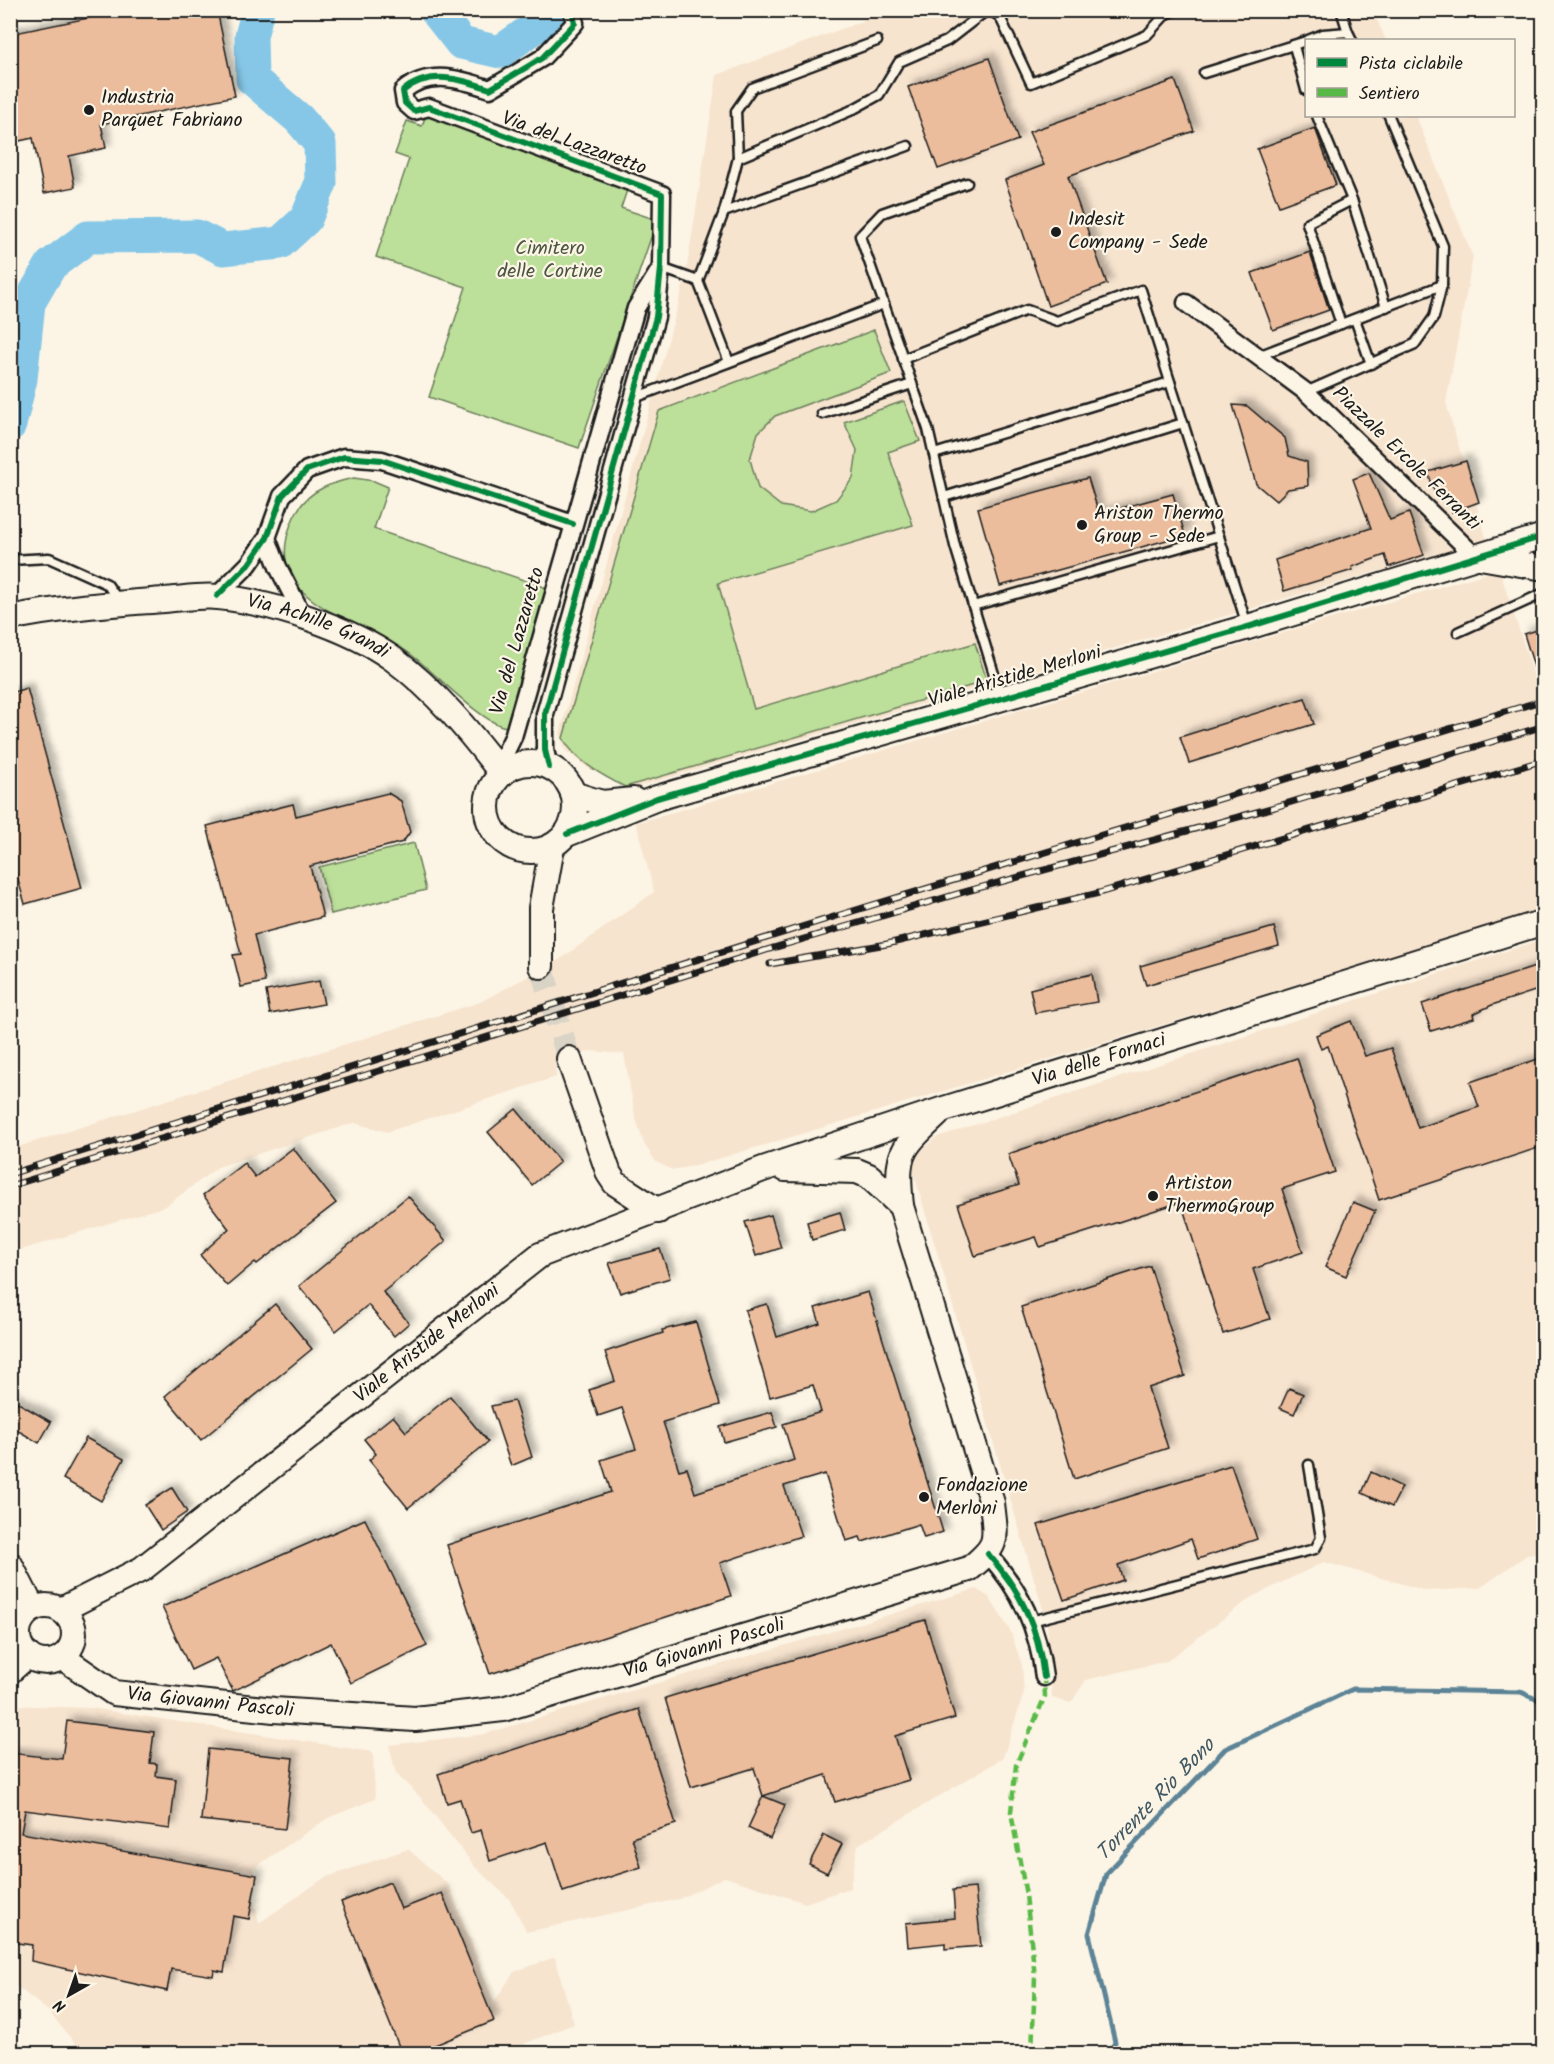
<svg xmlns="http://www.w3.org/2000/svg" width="1554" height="2064" font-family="Kalam,sans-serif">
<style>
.built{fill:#f7e4cf}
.green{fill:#bcdf9a;stroke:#6c7e5b;stroke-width:1.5}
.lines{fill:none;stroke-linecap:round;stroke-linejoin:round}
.stream{stroke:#5c8396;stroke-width:5}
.river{stroke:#86c7e7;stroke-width:33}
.building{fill:#ecbd9c;stroke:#1c1c1c;stroke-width:1.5;filter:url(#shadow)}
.secondary-tunnel{stroke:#dad4c7;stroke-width:24;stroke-dasharray:24 12;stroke-linecap:butt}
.lane-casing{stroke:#1c1c1c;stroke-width:13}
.street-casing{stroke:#1c1c1c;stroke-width:21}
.secondary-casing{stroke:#1c1c1c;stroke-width:28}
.lane{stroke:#fcf5e5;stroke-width:8}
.street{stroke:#fcf5e5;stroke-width:16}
.secondary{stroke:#fcf5e5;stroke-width:24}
.rail-casing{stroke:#1c1c1c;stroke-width:7}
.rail{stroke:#fcf5e5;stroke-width:4.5;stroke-dasharray:14;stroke-linecap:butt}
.quiet{stroke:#58b947;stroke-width:4.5;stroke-dasharray:9 4.5;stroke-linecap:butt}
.cycleway-casing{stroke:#fcf5e5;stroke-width:10}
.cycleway{stroke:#00873e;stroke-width:6}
.poi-dot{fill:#1c1c1c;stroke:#fcf5e5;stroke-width:2}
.labels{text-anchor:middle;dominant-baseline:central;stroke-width:4.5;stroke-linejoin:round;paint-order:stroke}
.poi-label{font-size:20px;fill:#1c1c1c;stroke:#fcf5e5;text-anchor:start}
.street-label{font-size:20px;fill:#1c1c1c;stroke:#fcf5e5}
.park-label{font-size:20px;fill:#4c5642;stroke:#fcf5e5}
.water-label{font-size:21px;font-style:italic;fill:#415863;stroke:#fcf5e5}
</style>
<defs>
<filter id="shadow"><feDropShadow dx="5.5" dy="-5.5" stdDeviation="3" flood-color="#0004"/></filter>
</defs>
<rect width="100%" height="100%" fill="#fcf5e5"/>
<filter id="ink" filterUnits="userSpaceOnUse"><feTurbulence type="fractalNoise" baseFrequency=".0167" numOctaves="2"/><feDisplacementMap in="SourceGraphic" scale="12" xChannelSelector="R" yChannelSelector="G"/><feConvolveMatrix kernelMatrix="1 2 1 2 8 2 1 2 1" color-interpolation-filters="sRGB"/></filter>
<g filter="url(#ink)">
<!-- built -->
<g class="built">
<path d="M890 11H1373L1386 40H1306V116H1416L1473 257 1446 403 1487 540 637 787 620 784 585 766 565 750 560 733 685 279 717 75Z"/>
<path d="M1487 573 1501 574 1537 685 1543 683V910L695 1166 672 1170 656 1162 644 1144 635 1116 624 1054 590 1051 555 1063 556 1077 387 1132 354 1123 218 1167 166 1206 11 1253V1149L480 1002 559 960 654 892 636 823Z"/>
<path d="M1543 939V1553L1527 1555 1480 1588 1427 1591 1324 1562 1252 1597 1167 1661 1086 1680 1071 1703 1052 1698 1047 1623 912 1168 917 1154 937 1137Z"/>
<path d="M976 1589 989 1597 1010 1630 1022 1665 1024 1693 1003 1758 858 1845 850 1888 805 1903 725 1877 679 1899 527 1932 510 1900 476 1868 420 1797 396 1774 389 1745 484 1734Z"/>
<path d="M10 1705 91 1708 373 1752 375 1799 328 1818 254 1868 252 1894 259 1923 324 1878 408 1849 449 1885 494 2002 514 1972 555 1957 574 2024 524 2044 530 2053H83L48 2011 11 1982Z"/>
</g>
<!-- green -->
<g class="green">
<path d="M426 115 629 184 621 208 657 220 579 448 429 397 466 287 376 257 409 159 395 154 407 121 422 126Z"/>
<path d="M874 330 891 373 775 416 758 433 750 459 758 488 781 506 811 511 836 500 853 478 857 450 844 422 904 401 920 441 888 452 913 525 718 583 754 709 975 643 987 681 625 787C603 776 574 760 563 738L659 411Z"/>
<path d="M354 478 374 481 388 487 374 529 547 588 506 727C481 723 433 670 409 653 362 618 260 605 291 524 302 494 324 484 354 478Z"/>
<path d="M414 843 426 890 331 914 319 867Z"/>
</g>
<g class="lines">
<!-- stream -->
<g class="stream">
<path d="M10 2038 28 2054"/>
<path d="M1109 2054 1115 2042 1089 1934 1106 1874 1225 1749 1353 1689 1521 1692 1544 1703"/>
</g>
<!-- river -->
<g class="river">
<path d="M435 10 461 43 500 52 559 10"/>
<path d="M10 425 21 379 29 303 51 265 88 237 197 236 223 249 280 243 306 219 321 183 320 144 299 119 252 79 251 36 258 10"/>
</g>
</g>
<!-- building -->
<g class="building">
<path d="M127 10H217L235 96 101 124 106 148 69 156 75 187 44 193 33 138 10 143V34Z"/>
<path d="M989 58 1018 140 938 169 908 87Z"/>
<path d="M1175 80 1194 131 1068 176 1107 284 1048 306 1005 180 1044 165 1029 132Z"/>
<path d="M1315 128 1336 185 1279 206 1257 149Z"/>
<path d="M1310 252 1329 310 1273 330 1252 273Z"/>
<path d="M1233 405 1247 406 1285 438 1289 456 1307 462 1308 486 1288 489 1276 501 1256 484Z"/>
<path d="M1466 461 1479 502 1452 512 1444 489 1434 491 1428 472Z"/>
<path d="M1369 473 1390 520 1409 513 1424 555 1389 567 1385 555 1352 567 1353 570 1284 591 1275 560 1371 528 1353 479Z"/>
<path d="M1088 478 1099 514 1173 494 1185 535 1000 586 978 508Z"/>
<path d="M1544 628V686H1540L1524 634Z"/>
<path d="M27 688 82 888 25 904 10 852V693Z"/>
<path d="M1305 698 1314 724 1189 763 1180 737Z"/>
<path d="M388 793 401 801 410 832 403 842 310 866 323 917 254 935 265 982 241 987 233 955 241 954 207 826 293 804 296 816Z"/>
<path d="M1274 927 1279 946 1146 985 1140 966Z"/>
<path d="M1544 964V979L1538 980 1541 989 1492 1005 1473 1014 1474 1018 1431 1031 1422 1004Z"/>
<path d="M1092 974 1097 1002 1035 1013 1030 989Z"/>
<path d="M319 981 324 1004 270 1014 266 991Z"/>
<path d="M1351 1021 1365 1056 1391 1048 1418 1128 1479 1107 1470 1082 1538 1059 1544 1074V1146L1379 1200 1328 1046 1321 1049 1316 1035Z"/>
<path d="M1297 1058 1335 1172 1282 1189 1303 1252 1253 1269 1270 1319 1223 1334 1181 1202 1040 1247 1036 1237 975 1256 958 1204 1019 1185 1008 1154Z"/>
<path d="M516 1109 560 1162 532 1185 488 1132Z"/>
<path d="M293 1148 336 1203 257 1264 255 1262 227 1286 200 1255 229 1229 203 1195 244 1163 255 1177Z"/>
<path d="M408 1196 446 1241 383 1292 409 1323 394 1336 368 1305 336 1331 299 1286Z"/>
<path d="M1353 1202 1375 1211 1346 1276 1325 1267Z"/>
<path d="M840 1212 845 1230 812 1240 807 1222Z"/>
<path d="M771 1215 781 1248 756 1256 745 1222Z"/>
<path d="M660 1249 670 1278 620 1293 609 1263Z"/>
<path d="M1150 1266 1185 1376 1148 1388 1168 1448 1074 1479 1021 1307Z"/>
<path d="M868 1292 943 1532 924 1538 919 1524 862 1542 860 1537 846 1541 825 1474 784 1486 801 1536 720 1563 731 1596 490 1674 447 1545 611 1492 601 1460 636 1449 622 1408 598 1416 589 1390 615 1381 605 1352 663 1333 662 1330 696 1322 720 1405 663 1422 679 1470 687 1468 695 1493 794 1460 783 1424 821 1412 813 1385 770 1397 745 1310 767 1304 777 1337 820 1323 815 1308Z"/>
<path d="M275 1304 312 1349 201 1440 165 1396Z"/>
<path d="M1289 1388 1303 1394 1294 1414 1280 1408Z"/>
<path d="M450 1396 488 1442 408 1508 369 1460 376 1454 364 1439 393 1416 406 1432Z"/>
<path d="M10 1398 51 1422 39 1443 10 1426Z"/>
<path d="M514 1401 532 1457 511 1466 491 1406Z"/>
<path d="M772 1412 777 1427 724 1442 720 1427Z"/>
<path d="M86 1438 124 1459 101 1501 63 1479Z"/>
<path d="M1231 1465 1257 1539 1198 1559 1191 1539 1118 1565 1123 1580 1064 1600 1038 1525Z"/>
<path d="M1371 1472 1402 1487 1392 1507 1362 1493Z"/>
<path d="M172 1488 187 1512 161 1530 145 1505Z"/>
<path d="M365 1519 427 1646 351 1683 331 1643 233 1691 216 1658 191 1670 162 1607Z"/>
<path d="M925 1620 955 1718 895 1736 909 1780 835 1802 826 1775 763 1796 754 1768 691 1787 665 1698Z"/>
<path d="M639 1709 676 1824 632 1838 641 1867 563 1892 547 1842 490 1861 481 1830 471 1833 460 1799 447 1803 438 1774Z"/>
<path d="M67 1721 154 1732 150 1763 157 1764 156 1776 176 1779 170 1829 25 1810 21 1833 257 1875 249 1919 233 1916 224 1972 214 1970 213 1976 171 1969 167 1991 31 1961 32 1945 10 1942V1753L62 1759Z"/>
<path d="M208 1749 293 1758 285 1829 201 1820Z"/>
<path d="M763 1796 785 1805 770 1839 748 1828Z"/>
<path d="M824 1835 842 1844 827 1873 809 1864Z"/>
<path d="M390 1882 401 1909 442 1893 494 2021 413 2054H402L341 1902Z"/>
<path d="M975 1888 981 1946 945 1949V1943L908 1947 906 1923 955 1918 953 1890Z"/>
</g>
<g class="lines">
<!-- secondary-tunnel -->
<path class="secondary-tunnel" d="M541 966 569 1059"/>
<defs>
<g id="lane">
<path d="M990 10 1000 17 1031 83 1147 35 1166 14 1175 10"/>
<path d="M1341 10 1348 32"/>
<path d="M1308 40 1323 34 1348 32 1352 40"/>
<path d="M1294 46 1306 90"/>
<path d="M1204 73 1306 41"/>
<path d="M1317 116 1352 200 1386 307"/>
<path d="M738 158 736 111 752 88 877 41"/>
<path d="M967 183 882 213 860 236 928 429 955 546 1001 697"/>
<path d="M724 212 908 146"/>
<path d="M661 268 698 281"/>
<path d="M1355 319 1371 364"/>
<path d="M1341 324 1307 223 1352 200"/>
<path d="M1258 356 1442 285"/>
<path d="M903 359 1027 310 1057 321 1141 290 1247 625"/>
<path d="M729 362 698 281 724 212 738 158 850 111 879 95 899 62 947 41 987 10"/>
<path d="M1306 392 1415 344 1434 317 1442 285 1443 246 1389 116"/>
<path d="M634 398 884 304"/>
<path d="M822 414 912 384"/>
<path d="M934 454 1170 382"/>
<path d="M944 497 1183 423"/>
<path d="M10 560 49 558 107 584 118 600"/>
<path d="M973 606 1219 536"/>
<path d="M1458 632 1544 593"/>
<path d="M1031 1621 1315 1549 1321 1538 1309 1465"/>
</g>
<g id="street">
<path d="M1186 303 1306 392 1475 556"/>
<path d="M267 538 278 567 302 614"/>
<path d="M217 596 249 564 267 538 282 496 307 470 344 457 382 460 573 524"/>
<path d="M549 767 545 750V714L656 317 661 268 662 194 429 107 414 111 405 103 403 91C429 69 461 79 490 89L542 58 575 23 572 10"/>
<path d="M498 768 513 737 636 308 659 271"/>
<path d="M988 1554C1021 1591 1038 1627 1044 1677"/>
</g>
<g id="secondary">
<path d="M1480 557 1544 568"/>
<path id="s1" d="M10 618C61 607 113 604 164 600 181 599 201 595 218 597 271 602 350 628 393 659 435 690 470 732 502 774"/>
<circle cx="531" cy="807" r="44"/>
<path d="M573 794 602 803 634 800"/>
<path d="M567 834 657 798 1248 627 1544 536"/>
<path d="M541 966V908L552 847"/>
<path d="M569 1059 609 1174 615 1183 658 1211"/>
<path d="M785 1169 857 1171 869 1176 901 1206"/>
<path d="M10 1564 33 1609"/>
<circle cx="46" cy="1634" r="28"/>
<path id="s2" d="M61 1610 142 1569 540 1255 763 1169 944 1109 1544 922"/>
<path id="s3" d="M62 1657 114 1693 274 1710 415 1719 503 1709 969 1569C1000 1544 996 1540 992 1503L901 1206C896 1154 899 1150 937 1115"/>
<path d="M10 1671 28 1655"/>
</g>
</defs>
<!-- lane casing -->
<use href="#lane" class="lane-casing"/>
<!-- street casing -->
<use href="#street" class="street-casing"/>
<!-- secondary casing -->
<use href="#secondary" class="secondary-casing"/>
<!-- lane -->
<use href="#lane" class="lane"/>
<!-- street -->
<use href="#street" class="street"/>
<!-- secondary -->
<use href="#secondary" class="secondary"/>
<defs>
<g id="rail">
<path d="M770 964 887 944 1099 893 1544 760"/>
<path d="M10 1174 840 915 1544 700"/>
<path d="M10 1186 773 948 964 892 1275 807 1544 726"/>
</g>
</defs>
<!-- rail casing -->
<use href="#rail" class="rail-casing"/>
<!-- rail -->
<use href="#rail" class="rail"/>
<!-- quiet -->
<path class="quiet" d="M1032 2054 1035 1977 1026 1895 1011 1812 1016 1765 1045 1696 1044 1677"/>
<defs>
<g id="cycleway">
<path d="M217 596 249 564 267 538 282 496 307 470 344 457 382 460 573 524"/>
<path d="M549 767 545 750V714L656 317 661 268 662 194 429 107 414 111 405 103 403 91C429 69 461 79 490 89L542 58 575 23 572 10"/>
<path d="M567 834 657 798 1248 627 1544 536"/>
<path d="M988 1554C1021 1591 1038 1627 1044 1677"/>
</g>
</defs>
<!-- cycleway casing -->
<use href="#cycleway" class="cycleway-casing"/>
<!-- cycleway -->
<use href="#cycleway" class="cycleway"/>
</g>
</g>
<!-- markers -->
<g class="poi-dot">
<circle cx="89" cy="110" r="6"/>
<circle cx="1056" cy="232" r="6"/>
<circle cx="1082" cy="525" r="6"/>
<circle cx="1153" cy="1196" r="6"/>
<circle cx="924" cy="1497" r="6"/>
</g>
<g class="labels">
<!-- poi labels -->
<g class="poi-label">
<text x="101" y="98">Industria<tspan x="101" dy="23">Parquet Fabriano</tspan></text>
<text x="1068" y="220">Indesit<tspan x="1068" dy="23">Company - Sede</tspan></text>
<text x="1094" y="514">Ariston Thermo<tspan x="1094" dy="23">Group - Sede</tspan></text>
<text x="1165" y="1184">Artiston<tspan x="1165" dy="23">ThermoGroup</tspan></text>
<text x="936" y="1486">Fondazione<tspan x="936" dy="23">Merloni</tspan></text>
</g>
<!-- street labels -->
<g class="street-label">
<text transform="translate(574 144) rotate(20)">Via del Lazzaretto</text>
<text transform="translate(1406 459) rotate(44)">Piazzale Ercole Ferranti</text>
<text stroke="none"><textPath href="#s1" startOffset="314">Via Achille Grandi</textPath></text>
<text transform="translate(518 641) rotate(-74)">Via del Lazzaretto</text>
<text transform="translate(1015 677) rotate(-16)">Viale Aristide Merloni</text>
<text stroke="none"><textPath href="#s2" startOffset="1190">Via delle Fornaci</textPath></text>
<text stroke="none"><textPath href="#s2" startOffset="454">Viale Aristide Merloni</textPath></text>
<text stroke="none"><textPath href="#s3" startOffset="664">Via Giovanni Pascoli</textPath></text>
<text stroke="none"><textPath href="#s3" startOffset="160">Via Giovanni Pascoli</textPath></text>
</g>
<!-- park labels -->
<g class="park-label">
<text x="550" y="249">Cimitero<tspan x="550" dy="23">delle Cortine</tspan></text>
</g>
<!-- water labels -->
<g class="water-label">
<text transform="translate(1156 1800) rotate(-46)">Torrente Rio Bono</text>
</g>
</g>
<!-- margin -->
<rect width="1554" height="2064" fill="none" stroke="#fcf5e5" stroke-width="36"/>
<rect x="18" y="18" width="1518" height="2028" fill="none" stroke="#1c1c1c" stroke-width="2" filter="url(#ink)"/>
<!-- legend -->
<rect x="1305" y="39" width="210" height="78" fill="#fcf5e5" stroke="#a29e95" stroke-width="1.5"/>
<rect x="1317" y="58" width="30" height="9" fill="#00873e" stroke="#a29e95" stroke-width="1.5"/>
<text x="1359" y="69" font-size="18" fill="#1c1c1c">Pista ciclabile</text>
<rect x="1317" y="88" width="30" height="9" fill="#58b947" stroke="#a29e95" stroke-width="1.5"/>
<text x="1359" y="99" font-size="18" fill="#1c1c1c">Sentiero</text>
<!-- north arrow -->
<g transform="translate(69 1995) rotate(220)" stroke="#fcf5e5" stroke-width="4.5" paint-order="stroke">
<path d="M0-4.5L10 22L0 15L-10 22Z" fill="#1c1c1c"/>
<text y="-9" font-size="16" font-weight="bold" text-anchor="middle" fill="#1c1c1c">N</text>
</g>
</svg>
